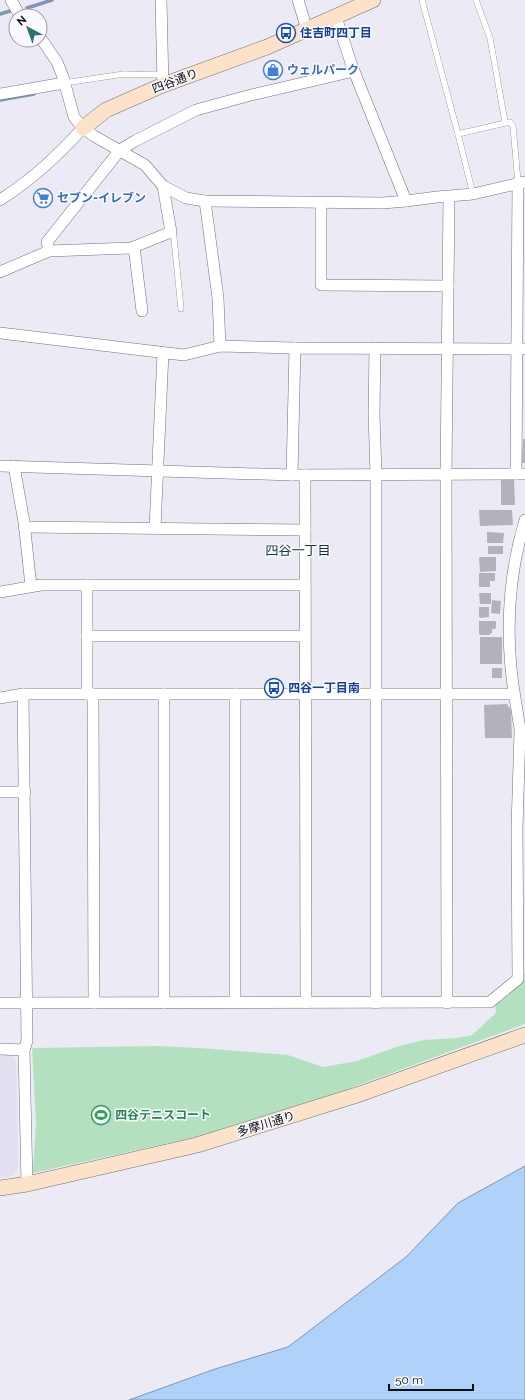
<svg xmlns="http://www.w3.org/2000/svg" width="525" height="1400" font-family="Raleway,'Noto Sans JP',sans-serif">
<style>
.built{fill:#e1e0f1}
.green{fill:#b3e1bf}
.water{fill:#afd2fa;stroke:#7e97b4}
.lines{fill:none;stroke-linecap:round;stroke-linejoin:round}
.stream{stroke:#7e97b4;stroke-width:3.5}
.building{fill:#b3b2bb}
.lane-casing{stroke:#717079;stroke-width:6}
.street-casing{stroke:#717079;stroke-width:12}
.secondary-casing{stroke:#717079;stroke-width:16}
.lane{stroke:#fff;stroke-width:5.5}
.street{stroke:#fff;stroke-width:11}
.secondary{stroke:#fbe2c8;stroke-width:15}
.labels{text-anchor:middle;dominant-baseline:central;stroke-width:3;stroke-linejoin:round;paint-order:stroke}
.transit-label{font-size:12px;font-weight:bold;fill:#164399;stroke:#f9f9ff;text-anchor:start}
.shop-label{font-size:12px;font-weight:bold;fill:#366cbe;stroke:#f9f9ff;text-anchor:start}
.street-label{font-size:12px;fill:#0d0d10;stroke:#f9f9ff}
.leisure-label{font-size:12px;font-weight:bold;fill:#27864d;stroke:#f9f9ff;text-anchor:start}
.neighbourhood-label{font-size:13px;fill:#163837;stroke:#f9f9ff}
</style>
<rect width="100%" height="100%" fill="#ecebf5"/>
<!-- built -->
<path class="built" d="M0 1054H11L16 1060 18 1168 13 1176 0 1178Z"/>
<!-- green -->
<path class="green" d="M525 939V1024L337 1093 196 1137 33 1173 36 1122 32 1048 159 1046 199 1048 288 1055 323 1067 357 1061 399 1046 424 1040 457 1038 472 1035 496 1013 495 1004 521 982 525 972Z"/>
<!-- water -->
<path class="water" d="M525 1166V1400H129L215 1369 288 1347 406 1257 458 1203Z"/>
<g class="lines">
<!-- stream -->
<g class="stream">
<path d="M27 8 52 0"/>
<path d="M0 14 10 11"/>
<path d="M0 100 34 94"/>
</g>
</g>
<!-- building -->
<g class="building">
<path d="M523 439H525V463H522Z"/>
<path d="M501 479H514L515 505H501Z"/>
<path d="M479 510H512L513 525 480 526Z"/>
<path d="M487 532 504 533 503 543H487Z"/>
<rect x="488" y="546" width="15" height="8"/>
<path d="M479 557H496V571L480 572Z"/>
<path d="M479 573H495V581H490V587H479Z"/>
<path d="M479 593H491V604H480Z"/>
<path d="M492 600 501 601 500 614 491 613Z"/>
<path d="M479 607H489V617L480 618 479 616Z"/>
<path d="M479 621H496V628L495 629H492V633L490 634V635H480L479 634Z"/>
<rect x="480" y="637" width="22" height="27"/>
<rect x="492" y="668" width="10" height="10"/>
<path d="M507 704 511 710 512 738H485L484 705Z"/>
</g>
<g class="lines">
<defs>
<g id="lane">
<path d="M422 0 458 134 473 194"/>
<path d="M476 0 490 38 505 122"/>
<path d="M64 83 124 74 163 75"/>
<path d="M458 134 510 122 513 126 518 182"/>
<path d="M171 232 174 238 181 309"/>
</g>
<g id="street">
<path d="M11 0 20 16"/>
<path d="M161 0 163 85"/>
<path d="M298 0 307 30"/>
<path d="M336 17 352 66 406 201"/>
<path d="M40 37 57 62 63 77 74 117 83 128 94 136 145 165 163 186 186 198 205 201 383 203 406 201 437 197 473 194 525 182"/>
<path d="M0 94 64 83"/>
<path d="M0 200C34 178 56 157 83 128"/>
<path d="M205 201 218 298 220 346"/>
<path d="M321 203V285L448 286"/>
<path d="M134 247 142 311"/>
<path d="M49 251 47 242 120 150 135 141 196 110 251 95 354 71"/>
<path d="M0 272 49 251 131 248 171 232 163 186"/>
<path d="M0 333 184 355 220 346 295 348"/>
<path d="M375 348 374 415 376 474V1003"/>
<path d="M0 466 292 475 525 474"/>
<path d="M14 466 24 522 31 586"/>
<path d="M516 474 518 182"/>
<path d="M292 475 295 348 525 349"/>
<path d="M305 475 306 1003"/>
<path d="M24 527 305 530"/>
<path d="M155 528 163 353"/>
<path d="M87 585V694"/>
<path d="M0 592 41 585H305"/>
<path d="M87 636H305"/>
<path d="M23 694 27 1041 24 1050 27 1184"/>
<path d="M93 694 94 1003"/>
<path d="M235 694V1003"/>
<path d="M0 698 23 694H514"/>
<path d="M522 737C519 726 518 715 516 704 505 643 507 580 525 520"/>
<path d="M0 792H25"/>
<path d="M0 1003 490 1002 518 979 517 828 520 731"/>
<path d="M164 1003V694"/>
<path d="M447 1003 446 475 449 197"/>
<path d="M0 1049 24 1050"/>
</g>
<g id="secondary">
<path d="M83 128 106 110 163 85 267 47 373 0"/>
<path d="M0 1188 27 1184 197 1145 360 1094 525 1035"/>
</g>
</defs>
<!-- lane casing -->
<use href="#lane" class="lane-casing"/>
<!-- street casing -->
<use href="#street" class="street-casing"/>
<!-- secondary casing -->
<use href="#secondary" class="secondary-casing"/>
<!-- lane -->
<use href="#lane" class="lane"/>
<!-- street -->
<use href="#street" class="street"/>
<!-- secondary -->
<use href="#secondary" class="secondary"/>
</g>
<!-- icons -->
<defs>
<symbol id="bus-ring" viewBox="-11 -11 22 22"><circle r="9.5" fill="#f9f9ff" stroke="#1a4fb4" stroke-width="1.5"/><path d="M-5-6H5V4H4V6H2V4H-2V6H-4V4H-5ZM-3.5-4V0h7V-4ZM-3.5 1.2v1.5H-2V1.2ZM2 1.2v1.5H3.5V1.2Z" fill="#1a4fb4"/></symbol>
<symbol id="shop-ring" viewBox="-11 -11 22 22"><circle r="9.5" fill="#f9f9ff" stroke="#3f7fe0" stroke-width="1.5"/><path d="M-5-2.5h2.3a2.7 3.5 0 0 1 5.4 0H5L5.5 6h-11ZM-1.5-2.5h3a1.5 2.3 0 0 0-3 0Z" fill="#3f7fe0"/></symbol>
<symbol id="supermarket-ring" viewBox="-11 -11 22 22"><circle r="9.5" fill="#f9f9ff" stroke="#3f7fe0" stroke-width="1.5"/><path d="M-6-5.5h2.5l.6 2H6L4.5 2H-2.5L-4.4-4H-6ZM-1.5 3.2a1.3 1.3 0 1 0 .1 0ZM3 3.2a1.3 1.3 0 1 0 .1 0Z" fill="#3f7fe0"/></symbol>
<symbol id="stadium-ring" viewBox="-11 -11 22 22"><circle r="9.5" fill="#f9f9ff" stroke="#2e9e5b" stroke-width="1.5"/><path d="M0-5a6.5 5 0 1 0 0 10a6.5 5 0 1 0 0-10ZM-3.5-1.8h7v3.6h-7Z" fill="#2e9e5b"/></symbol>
</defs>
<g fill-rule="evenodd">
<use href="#bus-ring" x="275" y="22" width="22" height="22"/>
<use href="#shop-ring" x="262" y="59" width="22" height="22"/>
<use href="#supermarket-ring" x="32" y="187" width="22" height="22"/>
<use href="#bus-ring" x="263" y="677" width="22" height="22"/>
<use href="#stadium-ring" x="90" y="1104" width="22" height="22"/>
</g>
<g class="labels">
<!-- transit labels -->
<g class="transit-label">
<text x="300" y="33">住吉町四丁目</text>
<text x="288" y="688">四谷一丁目南</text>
</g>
<!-- shop labels -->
<g class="shop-label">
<text x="287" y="70">ウェルパーク</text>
<text x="57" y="198">セブン-イレブン</text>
</g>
<!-- street labels -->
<g class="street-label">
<text transform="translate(175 81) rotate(-21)">四谷通り</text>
<text transform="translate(266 1124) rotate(-17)">多摩川通り</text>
</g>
<!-- leisure labels -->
<g class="leisure-label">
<text x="115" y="1115">四谷テニスコート</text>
</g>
<!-- neighbourhood labels -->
<g class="neighbourhood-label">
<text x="298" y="550">四谷一丁目</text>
</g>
</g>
<!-- north arrow -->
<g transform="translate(28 28) rotate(319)"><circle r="19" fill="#f9f9ff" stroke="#9b9b9f"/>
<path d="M0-3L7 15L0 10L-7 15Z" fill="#2a7471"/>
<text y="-6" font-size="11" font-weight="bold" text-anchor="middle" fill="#0d0d10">N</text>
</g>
<!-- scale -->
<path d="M389 1384v6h84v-6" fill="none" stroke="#0d0d10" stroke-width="2"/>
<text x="395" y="1384" font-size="12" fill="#0d0d10" stroke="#f9f9ff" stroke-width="3" paint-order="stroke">50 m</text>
</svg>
